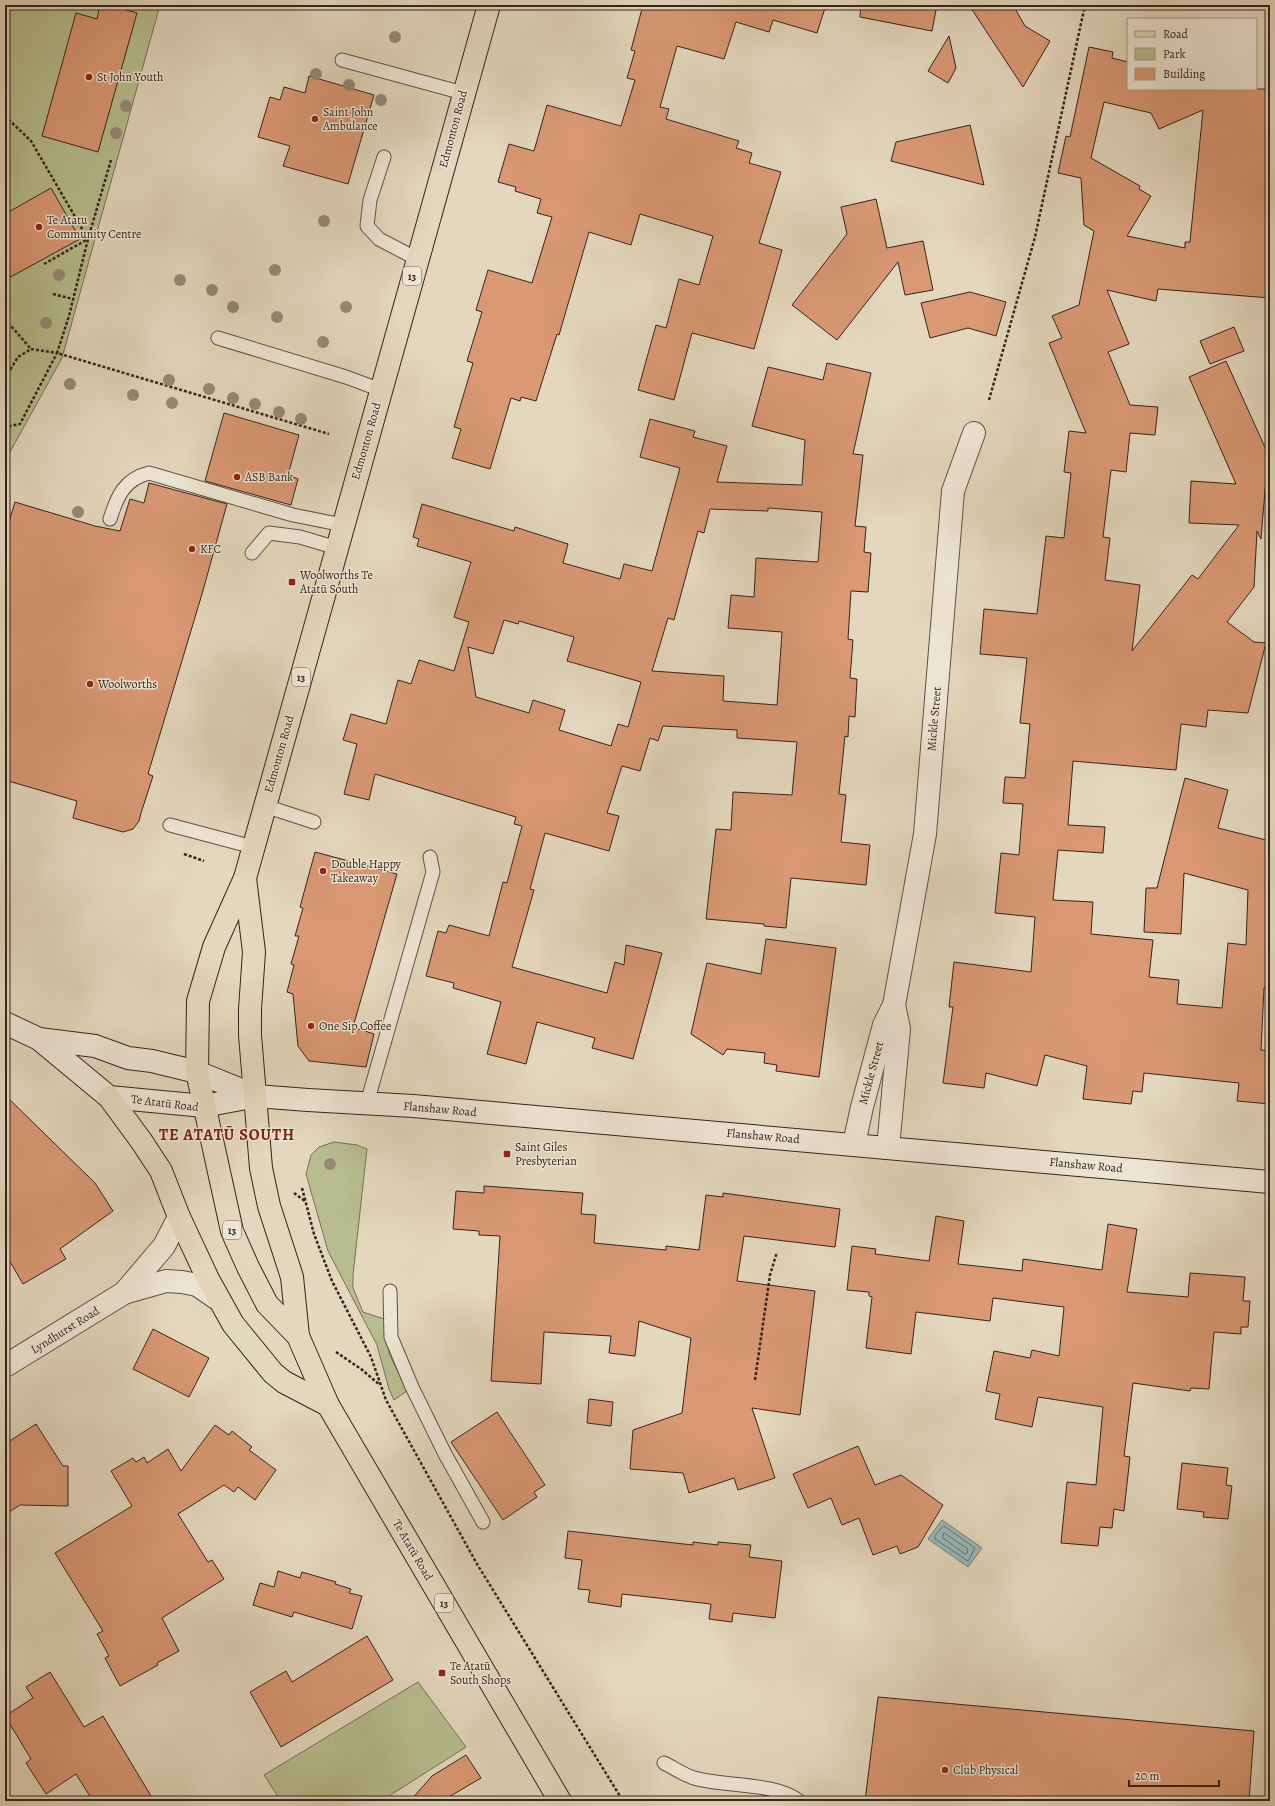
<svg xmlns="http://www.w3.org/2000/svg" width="1275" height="1806" font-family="Alegreya,serif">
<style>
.green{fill:#b7bd8f;stroke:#767056}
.water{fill:#9ab7bb;stroke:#727c7b}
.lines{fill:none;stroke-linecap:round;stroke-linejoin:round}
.shore{stroke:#686e6c;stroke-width:1}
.building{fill:#da9875;stroke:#35241c;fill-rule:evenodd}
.lane-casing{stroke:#615144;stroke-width:15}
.street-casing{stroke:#615144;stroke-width:24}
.secondary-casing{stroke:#35241c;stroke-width:24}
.primary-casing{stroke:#35241c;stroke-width:24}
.path{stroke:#35241c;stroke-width:2.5;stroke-dasharray:3 2;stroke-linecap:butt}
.lane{stroke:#ede5d4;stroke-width:13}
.street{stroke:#ede5d4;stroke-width:22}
.secondary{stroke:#ede5d4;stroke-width:22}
.primary{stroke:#e4d7bd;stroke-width:22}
.tree{fill:#968974}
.poi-dot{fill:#8f2418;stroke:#ede5d4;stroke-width:1.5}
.labels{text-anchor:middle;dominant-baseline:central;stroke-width:3;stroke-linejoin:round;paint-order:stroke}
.shield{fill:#ede5d4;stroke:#6c5e53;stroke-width:1}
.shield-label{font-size:11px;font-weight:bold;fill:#35241c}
.poi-label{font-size:12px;fill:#35241c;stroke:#ede5d4;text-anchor:start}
.street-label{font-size:12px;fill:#35241c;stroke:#ede5d4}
.district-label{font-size:16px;font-weight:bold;letter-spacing:1px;fill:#7a1f14;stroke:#ede5d4}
</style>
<rect width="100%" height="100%" fill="#e4d7bd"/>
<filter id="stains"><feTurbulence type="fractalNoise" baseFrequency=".005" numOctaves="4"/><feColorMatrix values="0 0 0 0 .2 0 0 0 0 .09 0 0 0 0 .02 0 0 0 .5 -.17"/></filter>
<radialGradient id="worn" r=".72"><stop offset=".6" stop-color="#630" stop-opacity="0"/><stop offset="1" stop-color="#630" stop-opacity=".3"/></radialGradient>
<!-- green -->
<g class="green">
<path d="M5 5H160L62 358 5 461Z"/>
<path d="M334 1142 357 1145 367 1149 353 1275V1288L363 1312 384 1319 389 1353 407 1391 394 1400 389 1389 377 1345 328 1251 306 1174 311 1155 319 1147Z"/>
<path d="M418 1682 466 1747 381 1801H281L264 1775Z"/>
</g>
<!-- water -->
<path class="water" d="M942 1520 982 1548 968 1567 928 1539Z"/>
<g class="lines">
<!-- shore -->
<g class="shore">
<path d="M944 1526 975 1548 968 1561 935 1539V1536Z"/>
<path d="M944 1533 968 1549 967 1553 965 1554 943 1538Z"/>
</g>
</g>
<!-- building -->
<g class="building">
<path d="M100 5H108L137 13 98 152 42 136 76 13 97 19Z"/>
<path d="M643 5H826L817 33 773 20 769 32 736 22 724 59 677 46 660 107 669 109 666 119 739 141 736 148 752 153 749 163 781 172 759 243 782 250 754 349 692 333 674 400 638 390 656 325 666 328 679 279 699 285 713 236 640 214 631 245 589 232 559 335 557 334 536 401 521 397 520 401 511 398 490 469 452 458 461 429 454 427 473 363 467 361 482 312 476 310 488 270 532 283 552 217 537 213 541 199 515 191 516 187 498 182 509 144 534 151 547 105 621 126 635 80 627 78 635 51 631 50Z"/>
<path d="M861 5H937L932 31 860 17Z"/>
<path d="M969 5H1013L1025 26 1050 41 1023 87Z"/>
<path d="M949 36 956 68 948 83 928 71Z"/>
<path d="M1089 47 1113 52 1112 58 1128 62V89H1270V298L1158 289 1156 301 1107 290 1129 344 1108 352 1130 405 1158 407 1155 435 1130 433 1126 472 1111 470 1103 537 1110 538 1105 580 1140 585 1132 651 1192 575 1198 579 1239 525 1189 523 1191 481 1236 484 1189 377 1226 361 1268 454 1261 539 1257 531 1254 587 1227 622 1254 642 1266 643 1248 713 1208 710 1206 727 1181 724 1176 770 1073 761 1068 825 1105 827 1103 853 1058 850 1053 900 1093 902 1091 934 1153 940 1149 977 1179 980 1177 1004 1222 1008 1228 943 1246 945 1248 890 1184 873 1181 934 1144 932 1146 888H1157L1185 778 1228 790 1218 828 1270 841V989L1264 988 1261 1050 1270 1051V1104L1237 1101 1239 1083 1144 1073 1142 1092 1133 1091 1131 1104 1083 1099 1087 1066 1045 1055 1037 1086 986 1073 984 1088 943 1083 953 1007H949L954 962 1031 972 1035 917 995 913 1001 853 1019 855 1023 804 1003 803 1005 777 1025 778 1030 724 1020 723 1027 658 980 654 984 609 1037 614 1046 536 1064 538 1071 473 1064 472 1069 431 1086 433 1049 343 1062 338 1052 316 1079 305 1094 231 1084 225 1081 178 1058 173 1066 136 1070 137ZM1104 102 1151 113 1159 129 1203 110 1190 242H1185V248L1127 236 1151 196 1139 189 1140 186 1091 158Z"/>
<path d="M309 76 374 95 348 184 283 166 290 146 258 137 270 97 280 100 284 87 305 93Z"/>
<path d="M970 125 984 185 891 161 896 142Z"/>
<path d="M51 188 80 239 5 280V214Z"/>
<path d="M876 199 887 248 923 241 933 290 905 295 898 262 837 340 792 305 847 234 841 207Z"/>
<path d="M970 292 1006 302 996 336 968 328 930 338 921 303Z"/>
<path d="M1234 327 1244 351 1210 364 1200 341Z"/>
<path d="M827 363 871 373 853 454 863 455 855 526 866 527 864 552 871 553 868 592 851 591 848 639 853 640 850 678 857 679 855 717 849 716 848 737 845 736 839 794 846 795 841 842 870 845 866 885 791 878 786 928 764 926V924L706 919 716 829 731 830 733 792 792 795 797 742 737 738V730L663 726 658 741 650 738 640 771 622 766 607 813 619 816 609 851 545 833 530 889 534 890 512 967 607 993 615 962 624 965 626 945 662 953 633 1059 592 1048 595 1038 537 1022 526 1064 487 1054 501 1002 453 988 454 983 426 976 438 931 446 933 449 925 489 936 503 882 507 883 522 826 514 824 516 817 375 774 369 800 344 794 357 744 343 740 351 714 386 724 398 680 411 684 419 660 454 671 469 622 454 617 471 562 417 546 419 539 413 537 422 504 514 531 515 527 568 544 563 563 620 579 624 564 652 571 680 468 640 457 650 419 695 431 693 437 727 446 717 482 802 485 805 440 752 426 768 367 823 380ZM768 508 822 512 818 562 756 558 754 597 731 595 728 628 782 632 777 705 723 701 724 676 652 671 668 618 674 620 698 531 704 533 710 509 768 511ZM504 620 518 624 519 621 574 637 567 661 641 682 628 727 618 724 611 746 559 730 565 710 533 700 529 713 476 697 468 647 493 654Z"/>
<path d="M224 413 299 435 288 475 298 479 291 505 205 481Z"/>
<path d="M149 483 227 504 202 594 148 774 153 776 141 813 139 821 133 829 123 832 73 818 77 801 5 780V535L15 502 95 526 120 531 130 499 144 503Z"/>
<path d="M315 852 397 874 353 1027 374 1034 366 1067 309 1061 298 1046 293 994 287 992 294 965 291 964 299 936H295L303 908 300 907Z"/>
<path d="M766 939 836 948 819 1077 776 1071 777 1065 764 1063 765 1053 727 1049 723 1055 691 1034 707 963 761 974Z"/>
<path d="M5 1095 95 1183 113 1211 60 1249 66 1259 23 1284 5 1253Z"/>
<path d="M484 1186 583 1193 581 1214 596 1215 594 1243 666 1250V1246L699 1250 706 1195 723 1197V1193L840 1209 835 1247 744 1236 737 1281 815 1291 800 1415 752 1408 775 1478 738 1490 734 1478 689 1493 683 1473 630 1469 633 1430 682 1413 691 1338 639 1321 635 1356 609 1353 611 1336 544 1332 541 1384 491 1381 500 1236 479 1235V1231L453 1229 456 1191 484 1193Z"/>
<path d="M936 1216 964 1221 958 1264 1022 1271 1023 1259 1102 1270 1108 1224 1137 1229 1127 1292 1188 1297 1190 1273 1245 1277 1243 1301H1250L1248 1327H1241V1334L1214 1332 1209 1389 1191 1388 1190 1391 1133 1383 1124 1456 1130 1457 1124 1511 1114 1509 1112 1528 1100 1527 1098 1546 1061 1543 1067 1482 1096 1485 1103 1407 1038 1397 1032 1427 995 1419 1000 1394 986 1391 994 1351 1030 1358 1032 1350 1059 1356 1064 1307 993 1298 990 1321 916 1312 911 1354 866 1348 872 1297 869 1296V1292L847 1290 852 1246 876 1249 875 1254 929 1261Z"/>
<path d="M153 1329 209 1358 189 1397 133 1369Z"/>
<path d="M589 1399 613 1402 611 1426 587 1423Z"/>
<path d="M497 1412 545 1485 534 1492 537 1497 503 1520 451 1442Z"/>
<path d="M36 1424 63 1466H68V1506L20 1505 5 1515V1444Z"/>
<path d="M215 1425 229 1435 232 1431 252 1447 249 1450 276 1470 255 1500 238 1487 234 1492 224 1485 178 1514 208 1562 212 1560 224 1579 162 1618 179 1651 157 1663 158 1665 120 1686 105 1658 109 1656 97 1634 103 1631 55 1553 132 1506 111 1471 133 1458 136 1462 144 1457 147 1463 168 1449 181 1471Z"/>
<path d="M858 1446 875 1485 901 1475 943 1505 918 1547 900 1554 897 1546 873 1555 859 1518 842 1525 831 1498 808 1508 793 1474Z"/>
<path d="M1182 1463 1228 1468 1226 1485 1232 1486 1228 1519 1203 1517 1204 1512 1177 1509Z"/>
<path d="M568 1531 693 1545V1542L718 1545V1542L751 1545 749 1557 782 1561 775 1618 733 1613 732 1622 709 1619 711 1604 622 1594 621 1607 588 1602 590 1590 578 1589 582 1560 565 1558Z"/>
<path d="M278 1571 300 1578 302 1572 336 1582 335 1584 351 1589 349 1593 362 1596 352 1629 294 1612 292 1617 253 1605 260 1583 274 1587Z"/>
<path d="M367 1636 393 1680 281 1747 250 1692 286 1671 292 1682Z"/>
<path d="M50 1672 84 1727 103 1716 154 1801H93L76 1774 46 1794 26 1763 31 1759 5 1716 33 1698 26 1687Z"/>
<path d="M878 1697 1254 1731 1249 1801H865Z"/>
<path d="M466 1755 481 1778 442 1801H410L432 1776Z"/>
</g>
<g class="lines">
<defs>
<g id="lane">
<path d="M342 60 463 93"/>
<path d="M384 157 370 200 367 226 379 239 417 259"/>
<path d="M218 338 346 377 381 390"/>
<path d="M110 519C117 497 124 479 149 473L293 515 343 525"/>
<path d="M252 553 269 533 300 537 337 548"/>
<path d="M265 806 314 822"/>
<path d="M170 825 253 847"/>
<path d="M367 1103 433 872 430 857"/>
<path d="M390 1291 391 1337 412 1387 445 1454 483 1522"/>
<path d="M664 1763C674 1768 684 1775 694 1778 724 1787 776 1782 799 1801"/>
</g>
<g id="street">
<path d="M854 1144 862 1107 884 1025 894 1005 925 834 953 491 974 433"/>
<path d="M888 1148 899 1029 894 1005"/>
<path d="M124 1293 164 1246 179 1217"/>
<path d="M5 1366 124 1293 166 1281 182 1282 197 1285 219 1300"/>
</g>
<g id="secondary">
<path d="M5 1023 39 1039 109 1097 204 1106 256 1096 308 1100 413 1106 1270 1182"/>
<path d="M39 1039 95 1046 128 1058 152 1061 197 1072 256 1096"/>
</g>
<g id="primary">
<path d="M245 878 254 952 250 1009V1035L261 1168 269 1206 292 1277 298 1336 328 1405 560 1801"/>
<path d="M109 1097 142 1142 161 1171 179 1217 208 1279 233 1324 273 1373 284 1382 328 1405"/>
<path d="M298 1336 267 1304 248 1267 232 1231 197 1072 198 1001 214 947 245 878 489 5"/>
</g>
</defs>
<!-- lane casing -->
<use href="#lane" class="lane-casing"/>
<!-- street casing -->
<use href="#street" class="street-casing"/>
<!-- secondary casing -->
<use href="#secondary" class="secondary-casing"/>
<!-- primary casing -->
<use href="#primary" class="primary-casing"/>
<!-- path -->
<g class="path">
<path d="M5 116 31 141 88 239 69 316 57 353 329 434"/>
<path d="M44 264 88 239 111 160"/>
<path d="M53 294 73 299"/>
<path d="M5 319 31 349"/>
<path d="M5 378 18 357 31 349 57 353 20 424 5 427"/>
<path d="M989 400 1035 237 1085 5"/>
<path d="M184 854 204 861"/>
<path d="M302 1188 314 1234 332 1281 371 1357 386 1400 477 1564 623 1801"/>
<path d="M294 1193 305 1201"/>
<path d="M336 1352 361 1369 380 1385"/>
<path d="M755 1380 770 1275 777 1252"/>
</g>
<!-- lane -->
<use href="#lane" class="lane"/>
<!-- street -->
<use href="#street" class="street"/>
<!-- secondary -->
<use href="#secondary" class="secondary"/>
<!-- primary -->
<use href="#primary" class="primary"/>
</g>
<!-- trees -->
<g class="tree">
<circle cx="395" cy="37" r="6"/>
<circle cx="316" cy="74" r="6"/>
<circle cx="349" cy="85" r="6"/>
<circle cx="381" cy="100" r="6"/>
<circle cx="126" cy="106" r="6"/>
<circle cx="116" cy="133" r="6"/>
<circle cx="324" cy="221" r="6"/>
<circle cx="275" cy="270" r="6"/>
<circle cx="59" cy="275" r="6"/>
<circle cx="180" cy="280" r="6"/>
<circle cx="212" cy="290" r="6"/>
<circle cx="233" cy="307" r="6"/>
<circle cx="346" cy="307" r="6"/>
<circle cx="277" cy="317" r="6"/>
<circle cx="46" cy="323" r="6"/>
<circle cx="323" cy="342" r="6"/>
<circle cx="169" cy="380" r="6"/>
<circle cx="70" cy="384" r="6"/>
<circle cx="209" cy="389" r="6"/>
<circle cx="133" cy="395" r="6"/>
<circle cx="233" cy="398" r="6"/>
<circle cx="172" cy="403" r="6"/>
<circle cx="255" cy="404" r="6"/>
<circle cx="279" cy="412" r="6"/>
<circle cx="301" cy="419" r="6"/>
<circle cx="78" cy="512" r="6"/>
<circle cx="330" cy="1164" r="6"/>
</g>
<!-- markers -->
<g class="poi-dot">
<circle cx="89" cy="77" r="4"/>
<circle cx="315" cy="119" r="4"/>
<circle cx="39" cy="227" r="4"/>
<circle cx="237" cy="477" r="4"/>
<circle cx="192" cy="549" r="4"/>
<rect x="288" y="578" width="8" height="8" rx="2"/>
<circle cx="90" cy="684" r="4"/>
<circle cx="323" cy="871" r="4"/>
<circle cx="311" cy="1026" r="4"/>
<rect x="503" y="1150" width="8" height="8" rx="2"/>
<rect x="438" y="1669" width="8" height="8" rx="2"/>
<circle cx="945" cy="1770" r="4"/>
</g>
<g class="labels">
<!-- shield labels -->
<g class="shield">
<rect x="403" y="267" width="18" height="18" rx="3"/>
<rect x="292" y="668" width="18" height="18" rx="3"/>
<rect x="223" y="1221" width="18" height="18" rx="3"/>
<rect x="435" y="1594" width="18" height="18" rx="3"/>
</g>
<g class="shield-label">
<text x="412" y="276">13</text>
<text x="301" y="677">13</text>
<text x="232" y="1230">13</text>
<text x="444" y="1603">13</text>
</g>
<!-- poi labels -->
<g class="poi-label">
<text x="97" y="77">St John Youth</text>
<text x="323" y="112">Saint John<tspan x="323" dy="14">Ambulance</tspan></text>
<text x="47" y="220">Te Atatu<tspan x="47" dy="14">Community Centre</tspan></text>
<text x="245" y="477">ASB Bank</text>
<text x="200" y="549">KFC</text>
<text x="300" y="575">Woolworths Te<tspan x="300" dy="14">Atatū South</tspan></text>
<text x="98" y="684">Woolworths</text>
<text x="331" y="864">Double Happy<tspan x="331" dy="14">Takeaway</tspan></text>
<text x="319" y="1026">One Sip Coffee</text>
<text x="515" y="1147">Saint Giles<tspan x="515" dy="14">Presbyterian</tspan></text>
<text x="450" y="1666">Te Atatū<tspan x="450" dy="14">South Shops</tspan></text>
<text x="953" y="1770">Club Physical</text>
</g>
<!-- street labels -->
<g class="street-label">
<text transform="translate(453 129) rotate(-75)">Edmonton Road</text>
<text transform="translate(366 441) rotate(-74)">Edmonton Road</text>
<text transform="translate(934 719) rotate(-85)">Mickle Street</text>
<text transform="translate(279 754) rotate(-74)">Edmonton Road</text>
<text transform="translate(871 1073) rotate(-75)">Mickle Street</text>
<text transform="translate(165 1103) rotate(7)">Te Atatū Road</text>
<text transform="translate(440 1109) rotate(5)">Flanshaw Road</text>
<text transform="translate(763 1136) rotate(5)">Flanshaw Road</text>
<text transform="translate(1086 1165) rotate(5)">Flanshaw Road</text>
<text transform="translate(65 1330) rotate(-32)">Lyndhurst Road</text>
<text transform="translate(413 1550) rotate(60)">Te Atatū Road</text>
</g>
<!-- district labels -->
<g class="district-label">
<text x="227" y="1135">TE ATATŪ SOUTH</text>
</g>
</g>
<!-- margin -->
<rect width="1275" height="1806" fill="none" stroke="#e4d7bd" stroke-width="20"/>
<rect x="6" y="6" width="1263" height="1794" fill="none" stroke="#35241c" stroke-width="2"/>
<rect x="10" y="10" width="1255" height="1786" fill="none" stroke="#35241c"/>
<!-- legend -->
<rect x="1127" y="18" width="130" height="72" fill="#ede5d4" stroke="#a3988a"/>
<rect x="1135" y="31" width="20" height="6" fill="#e4d7bd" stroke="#a3988a"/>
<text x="1163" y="38" font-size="12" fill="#35241c">Road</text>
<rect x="1135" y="48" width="20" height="12" fill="#b7bd8f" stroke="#a3988a"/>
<text x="1163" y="58" font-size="12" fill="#35241c">Park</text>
<rect x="1135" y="68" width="20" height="12" fill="#da9875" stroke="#a3988a"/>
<text x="1163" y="78" font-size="12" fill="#35241c">Building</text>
<!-- scale -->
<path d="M1129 1780v6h90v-6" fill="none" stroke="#35241c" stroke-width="2"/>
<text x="1135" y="1780" font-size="12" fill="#35241c" stroke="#ede5d4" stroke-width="3" paint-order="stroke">20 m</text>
<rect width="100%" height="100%" filter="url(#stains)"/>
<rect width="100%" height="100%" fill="url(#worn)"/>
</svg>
